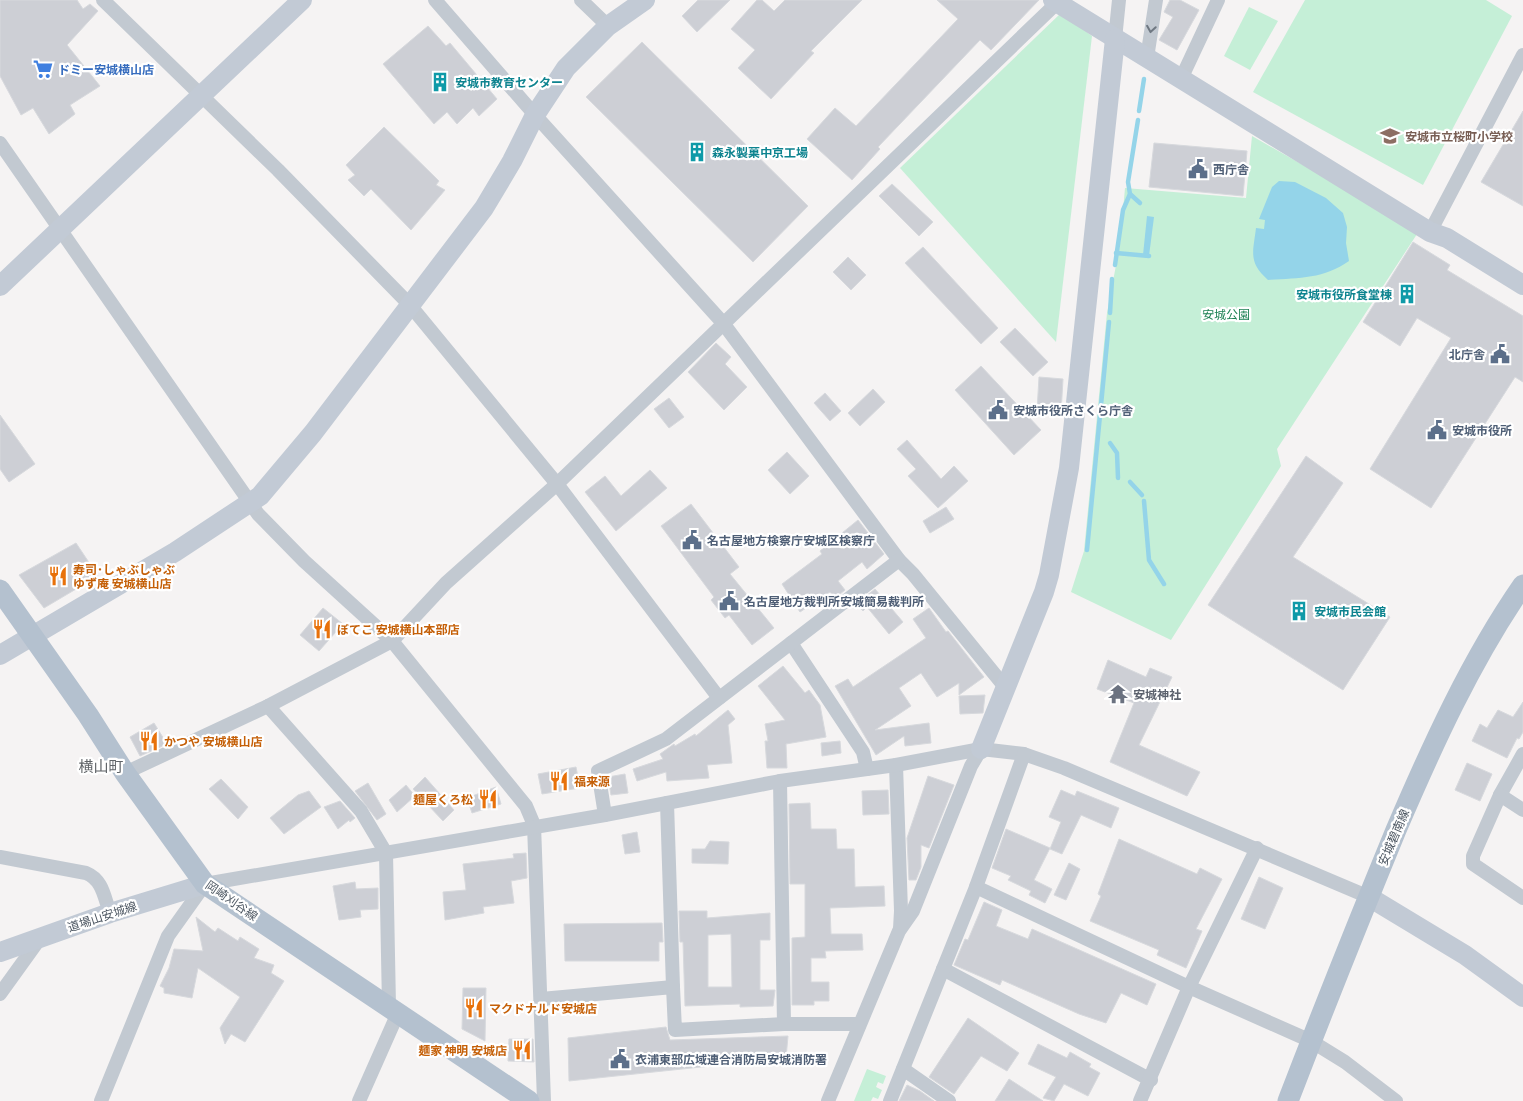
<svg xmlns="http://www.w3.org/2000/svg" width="1523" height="1101" font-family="Barlow,'Noto Sans JP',sans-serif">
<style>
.green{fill:#c5efd7}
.water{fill:#94d4e9}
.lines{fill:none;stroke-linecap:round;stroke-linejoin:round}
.stream{stroke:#94d4e9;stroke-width:4.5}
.building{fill:#cdcfd5;stroke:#d7d9dd;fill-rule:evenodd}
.street{stroke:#c2c9d1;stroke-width:14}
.secondary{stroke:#c2cad5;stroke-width:20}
.primary{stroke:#b4c1cf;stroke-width:21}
.oneway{stroke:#6f7882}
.labels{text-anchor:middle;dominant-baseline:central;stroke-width:4.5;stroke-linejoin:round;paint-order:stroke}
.shop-label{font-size:12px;font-weight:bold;fill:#366cbe;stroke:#fff;text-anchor:start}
.culture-label{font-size:12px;font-weight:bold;fill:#0d838f;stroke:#fff;text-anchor:start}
.education-label{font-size:12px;font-weight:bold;fill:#785e54;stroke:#fff;text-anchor:start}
.service-label{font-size:12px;font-weight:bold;fill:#4e5e75;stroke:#fff;text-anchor:start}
.park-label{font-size:12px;fill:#1c8052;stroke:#fff}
.food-label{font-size:12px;font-weight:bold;fill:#c56008;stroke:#fff;text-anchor:start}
.worship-label{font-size:12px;font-weight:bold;fill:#5b616d;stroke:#fff;text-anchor:start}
.street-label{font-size:12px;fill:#4b5560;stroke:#fff}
.quarter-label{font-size:15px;fill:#5f6367;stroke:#fff}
</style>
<rect width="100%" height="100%" fill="#f5f3f3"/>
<!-- green -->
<g class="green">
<path d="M1305 0H1486L1512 16 1423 185 1253 92Z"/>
<path d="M1249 7 1278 21 1250 70 1224 56Z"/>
<path d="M1061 13 1092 36 1056 342 900 168Z"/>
<path d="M1252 136 1419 231 1277 449 1281 466 1171 640 1071 592 1084 551 1107 313 1120 244 1125 188 1246 198Z"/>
<path d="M867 1069 886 1076 883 1084 878 1082 876 1087 882 1090 878 1099 873 1097 871 1101H854Z"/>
</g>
<!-- water -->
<g class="water">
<path d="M1279 181 1295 182 1326 198 1343 213 1347 227 1346 243 1349 261C1324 279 1298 278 1268 280 1248 262 1253 253 1256 228L1264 229 1265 220 1259 219 1272 187Z"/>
<path d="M1147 216 1154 217 1149 256 1143 255Z"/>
</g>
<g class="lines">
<!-- stream -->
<g class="stream">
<path d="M1139 111 1144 79"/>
<path d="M1130 194 1140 203"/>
<path d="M1116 253 1149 256"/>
<path d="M1115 265 1123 210 1130 194 1128 182 1138 120"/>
<path d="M1110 313 1112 279"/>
<path d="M1110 443 1117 453 1118 478"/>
<path d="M1130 482 1142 495"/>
<path d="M1144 501 1149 560 1164 584"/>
<path d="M1087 550 1109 322"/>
</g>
</g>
<!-- building -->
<g class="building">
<path d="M0 0H77L83 9 90 4 98 11 67 45 100 86 70 105 75 114 49 134 33 108 21 115 0 76Z"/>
<path d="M698 0H730L697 32 682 16Z"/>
<path d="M757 0H762L774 11 785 0H862L811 51 814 53 771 99 738 68 755 50 731 29Z"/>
<path d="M937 0H1039L991 50 980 40 878 147 880 149 852 180 807 139 835 108 856 126 958 19Z"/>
<path d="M1170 0H1180L1199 10 1177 50 1159 40 1173 17 1164 12Z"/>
<path d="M428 26 446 46 450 43 497 99 479 116 473 108 457 124 447 112 434 124 383 64Z"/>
<path d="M642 42 808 206 753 262 586 97Z"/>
<path d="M1523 111V206L1481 182Z"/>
<path d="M384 127 439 181 436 185 445 190 411 230 371 189 364 196 348 180 355 175 346 165Z"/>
<path d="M1154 143 1247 151 1243 196 1149 187Z"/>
<path d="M892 184 933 222 919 236 879 196Z"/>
<path d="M1413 242 1450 265 1447 270 1523 316V382L1515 377 1431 508 1370 469 1451 338 1417 318 1400 346 1363 322Z"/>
<path d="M923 247 998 328 981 344 905 263Z"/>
<path d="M848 257 866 275 851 290 833 272Z"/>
<path d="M1015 328 1048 362 1033 376 1000 342Z"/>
<path d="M716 343 731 357 725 364 747 387 724 410 688 372Z"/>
<path d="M981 366 1041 430 1014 455 955 390Z"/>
<path d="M1039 377 1063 379 1061 413 1037 411Z"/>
<path d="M873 389 885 402 860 426 848 413Z"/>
<path d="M825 393 841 411 830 421 814 403Z"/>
<path d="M669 398 684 417 669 428 654 409Z"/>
<path d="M0 415 35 464 9 482 0 469Z"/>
<path d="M907 440 941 479 954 466 968 481 938 508 908 476 916 469 897 449Z"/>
<path d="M787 452 809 476 790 494 768 470Z"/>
<path d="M1306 456 1343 483 1293 557 1390 617 1343 690 1208 605Z"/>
<path d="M650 470 667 488 616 531 585 492 605 476 621 496Z"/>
<path d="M691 504 739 567 730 574 774 628 752 645 729 615 725 618 711 600 714 597 661 526Z"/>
<path d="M946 507 954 519 930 533 923 521Z"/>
<path d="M858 520 884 554 867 569 862 562 838 581 845 590 835 598 830 592 800 612 782 584 822 554 820 551Z"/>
<path d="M76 543 98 576 44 608 19 575Z"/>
<path d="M875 589 903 622 889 634 867 607 863 611 856 604Z"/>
<path d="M323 608 343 624 319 651 300 635Z"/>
<path d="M929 608 946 632 948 631 984 677 959 695V683L937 697 921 673 899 688 911 706 875 730 929 723 931 743 905 746 904 736 876 755 835 686 848 679 853 687 926 638 913 619Z"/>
<path d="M1108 660 1146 677 1150 668 1172 677 1139 745 1200 772 1187 796 1110 762 1134 703 1097 689Z"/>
<path d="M783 666 805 693 809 690 820 705 826 737 786 744 787 768H767L765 741H768L765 724 785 720 758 686Z"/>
<path d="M985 695 983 713 960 714 959 696Z"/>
<path d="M1523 702V732L1519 739 1517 738 1507 758 1472 741 1480 724 1487 728 1498 710 1513 717Z"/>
<path d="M728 710 735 719 728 725 732 763 707 765 709 778 667 781 666 772 637 781 633 769 663 759 660 754 674 744 675 746 695 734 696 736Z"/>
<path d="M154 723 167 744 140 756 130 737Z"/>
<path d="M840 741 841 753 822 756 821 743Z"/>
<path d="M1467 763 1492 774 1480 801 1455 790Z"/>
<path d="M576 767 580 788 542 794 538 774Z"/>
<path d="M625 774 628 793 611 795 608 777Z"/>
<path d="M928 776 954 785 929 848 921 845V867L916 880H909L907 838Z"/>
<path d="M425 777 454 810 443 821 413 789Z"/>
<path d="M221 779 248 807 238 819 209 789Z"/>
<path d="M368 783 386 814 377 820 355 791Z"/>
<path d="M406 785 415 796 397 812 389 800Z"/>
<path d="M496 787 501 804 472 813 467 798Z"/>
<path d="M888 790 889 814 863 815 862 791Z"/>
<path d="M1061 790 1075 796 1077 791 1119 808 1111 828 1081 815 1062 854 1050 849 1061 822 1049 817Z"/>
<path d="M309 791 321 807 284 834 270 818 298 795Z"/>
<path d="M340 801 355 818 350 822 349 820 338 829 324 807Z"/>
<path d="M810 803 811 829H836L837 849H854L855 887 884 886 885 906 830 908 831 934H862L863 950 825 951 826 958H811V982H829V1001H814V1005H792V938L805 937V884H790L789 804Z"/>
<path d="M1006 829 1050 848 1034 880 1052 889 1045 903 1029 895 1031 891 1008 880 1011 876 992 868Z"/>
<path d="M637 832 640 852 625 854 622 835Z"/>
<path d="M1119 839 1197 874 1200 868 1222 879 1196 929 1202 931 1186 968 1157 955 1159 950 1090 921 1101 896 1098 894Z"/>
<path d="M710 841 729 842 728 864 692 863V849H705Z"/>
<path d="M526 853 527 878 511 881 514 903 483 907 484 913 445 920 443 892 466 890 463 864 514 858 513 854Z"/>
<path d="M1069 863 1080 869 1066 900 1054 895Z"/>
<path d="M1259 877 1283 888 1265 929 1241 919Z"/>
<path d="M355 882 356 889 378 888V909L360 910 361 917 339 920 333 886Z"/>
<path d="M984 902 1002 910 996 926 1028 939 1032 929 1156 984 1147 1005 1121 993 1106 1023 1079 1014 1002 980 1000 985 954 965 965 939 968 940Z"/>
<path d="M679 911H707V918L770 913V940H760V990H775L773 1006 740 1007V1004L685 1006 683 942H680ZM731 934 732 987H708V935Z"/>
<path d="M196 917 215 932 218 928 238 941 240 937 259 949 254 958 274 965 271 973 284 981 245 1042 231 1034 225 1044 220 1028 240 997 198 968 192 998 164 993V988L160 986 169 968 174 949 203 951Z"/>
<path d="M662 923 663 942H659V961H565L564 924Z"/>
<path d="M463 988H486L485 1041 462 1029Z"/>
<path d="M968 1018 1019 1053 1007 1071 981 1056 954 1094 929 1077Z"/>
<path d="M666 1027 670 1040 788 1036 786 1058 569 1081 568 1038Z"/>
<path d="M509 1039H533L534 1062 508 1061Z"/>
<path d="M1038 1044 1067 1058 1070 1052 1091 1064 1089 1067 1100 1073 1088 1096 1064 1084 1054 1101 1043 1098 1056 1077 1028 1064Z"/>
<path d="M1009 1079 1043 1101H995Z"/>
<path d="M907 1085 920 1091 934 1101H899Z"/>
</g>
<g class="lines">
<!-- street -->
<g class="street">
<path d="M103 0 278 170 409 304 557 484 719 698"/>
<path d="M435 0 535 115 723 323 899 560 913 574 1005 687"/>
<path d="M581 0 608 26"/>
<path d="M1115 39 1119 0"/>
<path d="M1147 58 1156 0"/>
<path d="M1181 79 1218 0"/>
<path d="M0 143 258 514 304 561 392 641 526 806 534 825 544 1101"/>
<path d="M1430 232 1523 55"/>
<path d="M791 643 863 752 867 769"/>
<path d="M268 706 361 811 386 853 389 1006"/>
<path d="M1523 754 1500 795 1473 856V864L1523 898"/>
<path d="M896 765 901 911 900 929"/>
<path d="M125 773 268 706 392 641 446 583 557 484 1060 0"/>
<path d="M780 781 784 1024"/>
<path d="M1500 795 1523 810"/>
<path d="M667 803 673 987"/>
<path d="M605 815 598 771 666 739 899 560"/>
<path d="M0 857 86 873C103 880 104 897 110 913"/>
<path d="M976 887 1189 987 1311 1041 1345 1062 1396 1101"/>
<path d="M943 969 1151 1080"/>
<path d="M0 994 41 937"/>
<path d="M541 999 673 987 675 1030 784 1024H859"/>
<path d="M903 1069 949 1101"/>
<path d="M101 1101 168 936 205 884 605 815 780 781 896 765 981 749 1024 754 1064 768 1369 897"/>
<path d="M359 1101 398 1013"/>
<path d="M828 1101 899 931 913 911 971 766 981 749"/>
<path d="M890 1101 976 887 1024 754"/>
<path d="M1140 1101 1189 987 1257 848"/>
</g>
<!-- secondary -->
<g class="secondary">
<path d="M1053 0 1430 232 1447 238 1523 285"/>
<path d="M0 286 302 0"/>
<path d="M0 655 175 552 260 496 313 433 484 208 512 161 535 115 566 68 608 26 645 0"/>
<path d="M981 749 1044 592 1049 575 1069 468 1115 39"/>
<path d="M1369 897 1465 955 1523 997"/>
<path d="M0 952 110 913 205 884"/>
</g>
<!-- primary -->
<g class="primary">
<path d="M0 590 88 715 125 773 205 884 529 1101"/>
<path d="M1288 1101C1323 1010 1359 920 1396 830 1432 746 1471 660 1523 585"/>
</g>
</g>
<!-- one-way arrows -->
<defs><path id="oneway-chevron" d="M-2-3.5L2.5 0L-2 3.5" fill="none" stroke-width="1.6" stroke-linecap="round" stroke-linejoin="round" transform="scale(1.25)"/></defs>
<use class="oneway" href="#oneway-chevron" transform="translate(1151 29) rotate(99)"/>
<!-- icons -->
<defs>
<symbol id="supermarket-bare" viewBox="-9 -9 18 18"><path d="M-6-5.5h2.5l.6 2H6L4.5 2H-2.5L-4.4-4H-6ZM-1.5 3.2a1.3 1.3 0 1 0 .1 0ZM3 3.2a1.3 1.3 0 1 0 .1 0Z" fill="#3f7fe0" stroke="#fff" stroke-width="2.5" paint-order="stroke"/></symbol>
<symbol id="building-bare" viewBox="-9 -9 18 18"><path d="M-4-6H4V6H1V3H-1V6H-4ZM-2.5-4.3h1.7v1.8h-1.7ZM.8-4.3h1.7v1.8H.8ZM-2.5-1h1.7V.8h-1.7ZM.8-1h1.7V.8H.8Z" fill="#0f9aa8" stroke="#fff" stroke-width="2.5" paint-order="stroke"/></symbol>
<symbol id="school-bare" viewBox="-9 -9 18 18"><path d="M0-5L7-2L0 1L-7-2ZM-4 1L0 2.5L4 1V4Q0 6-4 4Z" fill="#8d6e63" stroke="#fff" stroke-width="2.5" paint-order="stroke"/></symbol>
<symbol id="civic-bare" viewBox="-9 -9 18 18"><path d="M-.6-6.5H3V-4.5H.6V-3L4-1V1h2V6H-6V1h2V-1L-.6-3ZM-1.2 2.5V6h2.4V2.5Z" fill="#5c6f8a" stroke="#fff" stroke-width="2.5" paint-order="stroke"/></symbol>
<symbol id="restaurant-bare" viewBox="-9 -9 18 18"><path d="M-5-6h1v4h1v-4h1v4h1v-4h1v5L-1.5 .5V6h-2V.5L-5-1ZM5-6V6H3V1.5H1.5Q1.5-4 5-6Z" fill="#e8710a" stroke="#fff" stroke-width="2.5" paint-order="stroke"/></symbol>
<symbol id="temple-bare" viewBox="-9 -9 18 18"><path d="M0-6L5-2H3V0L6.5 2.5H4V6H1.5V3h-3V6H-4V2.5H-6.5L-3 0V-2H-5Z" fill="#6b7280" stroke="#fff" stroke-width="2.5" paint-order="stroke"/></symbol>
</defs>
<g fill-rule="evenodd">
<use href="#supermarket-bare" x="29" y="55" width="28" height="28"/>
<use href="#building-bare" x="426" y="68" width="28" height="28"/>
<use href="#school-bare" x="1376" y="122" width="28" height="28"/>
<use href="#building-bare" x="683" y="138" width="28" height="28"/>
<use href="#civic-bare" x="1184" y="155" width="28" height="28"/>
<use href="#building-bare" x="1393" y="280" width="28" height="28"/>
<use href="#civic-bare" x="1486" y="340" width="28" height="28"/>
<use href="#civic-bare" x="984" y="396" width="28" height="28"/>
<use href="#civic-bare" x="1423" y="416" width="28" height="28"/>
<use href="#civic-bare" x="678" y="526" width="28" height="28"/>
<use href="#restaurant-bare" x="44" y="562" width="28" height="28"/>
<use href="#civic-bare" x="715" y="587" width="28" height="28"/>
<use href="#building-bare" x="1285" y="597" width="28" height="28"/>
<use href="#restaurant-bare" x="308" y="615" width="28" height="28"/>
<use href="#temple-bare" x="1104" y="680" width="28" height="28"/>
<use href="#restaurant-bare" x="135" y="727" width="28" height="28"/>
<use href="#restaurant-bare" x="545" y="767" width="28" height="28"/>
<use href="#restaurant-bare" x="474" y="785" width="28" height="28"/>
<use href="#restaurant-bare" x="460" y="994" width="28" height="28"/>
<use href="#restaurant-bare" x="508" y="1036" width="28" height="28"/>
<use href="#civic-bare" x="606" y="1045" width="28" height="28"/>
</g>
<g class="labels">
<!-- shop labels -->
<g class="shop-label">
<text x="58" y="69">ドミー安城横山店</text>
</g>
<!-- culture labels -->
<g class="culture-label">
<text x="455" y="82">安城市教育センター</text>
<text x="712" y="152">森永製菓中京工場</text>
<text x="1392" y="294" text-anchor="end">安城市役所食堂棟</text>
<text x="1314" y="611">安城市民会館</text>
</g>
<!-- education labels -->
<g class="education-label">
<text x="1405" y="136">安城市立桜町小学校</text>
</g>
<!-- service labels -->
<g class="service-label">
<text x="1213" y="169">西庁舎</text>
<text x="1485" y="354" text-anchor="end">北庁舎</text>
<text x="1013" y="410">安城市役所さくら庁舎</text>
<text x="1452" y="430">安城市役所</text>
<text x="707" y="540">名古屋地方検察庁安城区検察庁</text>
<text x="744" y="601">名古屋地方裁判所安城簡易裁判所</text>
<text x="635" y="1059">衣浦東部広域連合消防局安城消防署</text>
</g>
<!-- park labels -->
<g class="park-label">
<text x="1226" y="314">安城公園</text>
</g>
<!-- food labels -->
<g class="food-label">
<text x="73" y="569">寿司･しゃぶしゃぶ<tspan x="73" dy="14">ゆず庵 安城横山店</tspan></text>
<text x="337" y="629">ぼてこ 安城横山本部店</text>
<text x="164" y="741">かつや 安城横山店</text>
<text x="574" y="781">福来源</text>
<text x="473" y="799" text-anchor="end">麺屋くろ松</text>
<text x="489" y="1008">マクドナルド安城店</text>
<text x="507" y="1050" text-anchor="end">麺家 神明 安城店</text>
</g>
<!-- worship labels -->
<g class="worship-label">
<text x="1133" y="694">安城神社</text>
</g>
<!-- street labels -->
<g class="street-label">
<text transform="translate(1393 837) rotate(-67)">安城碧南線</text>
<text transform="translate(232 900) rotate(35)">岡崎刈谷線</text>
<text transform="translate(102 916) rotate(-18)">道場山安城線</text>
</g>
<!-- quarter labels -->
<g class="quarter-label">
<text x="101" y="766">横山町</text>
</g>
</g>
</svg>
